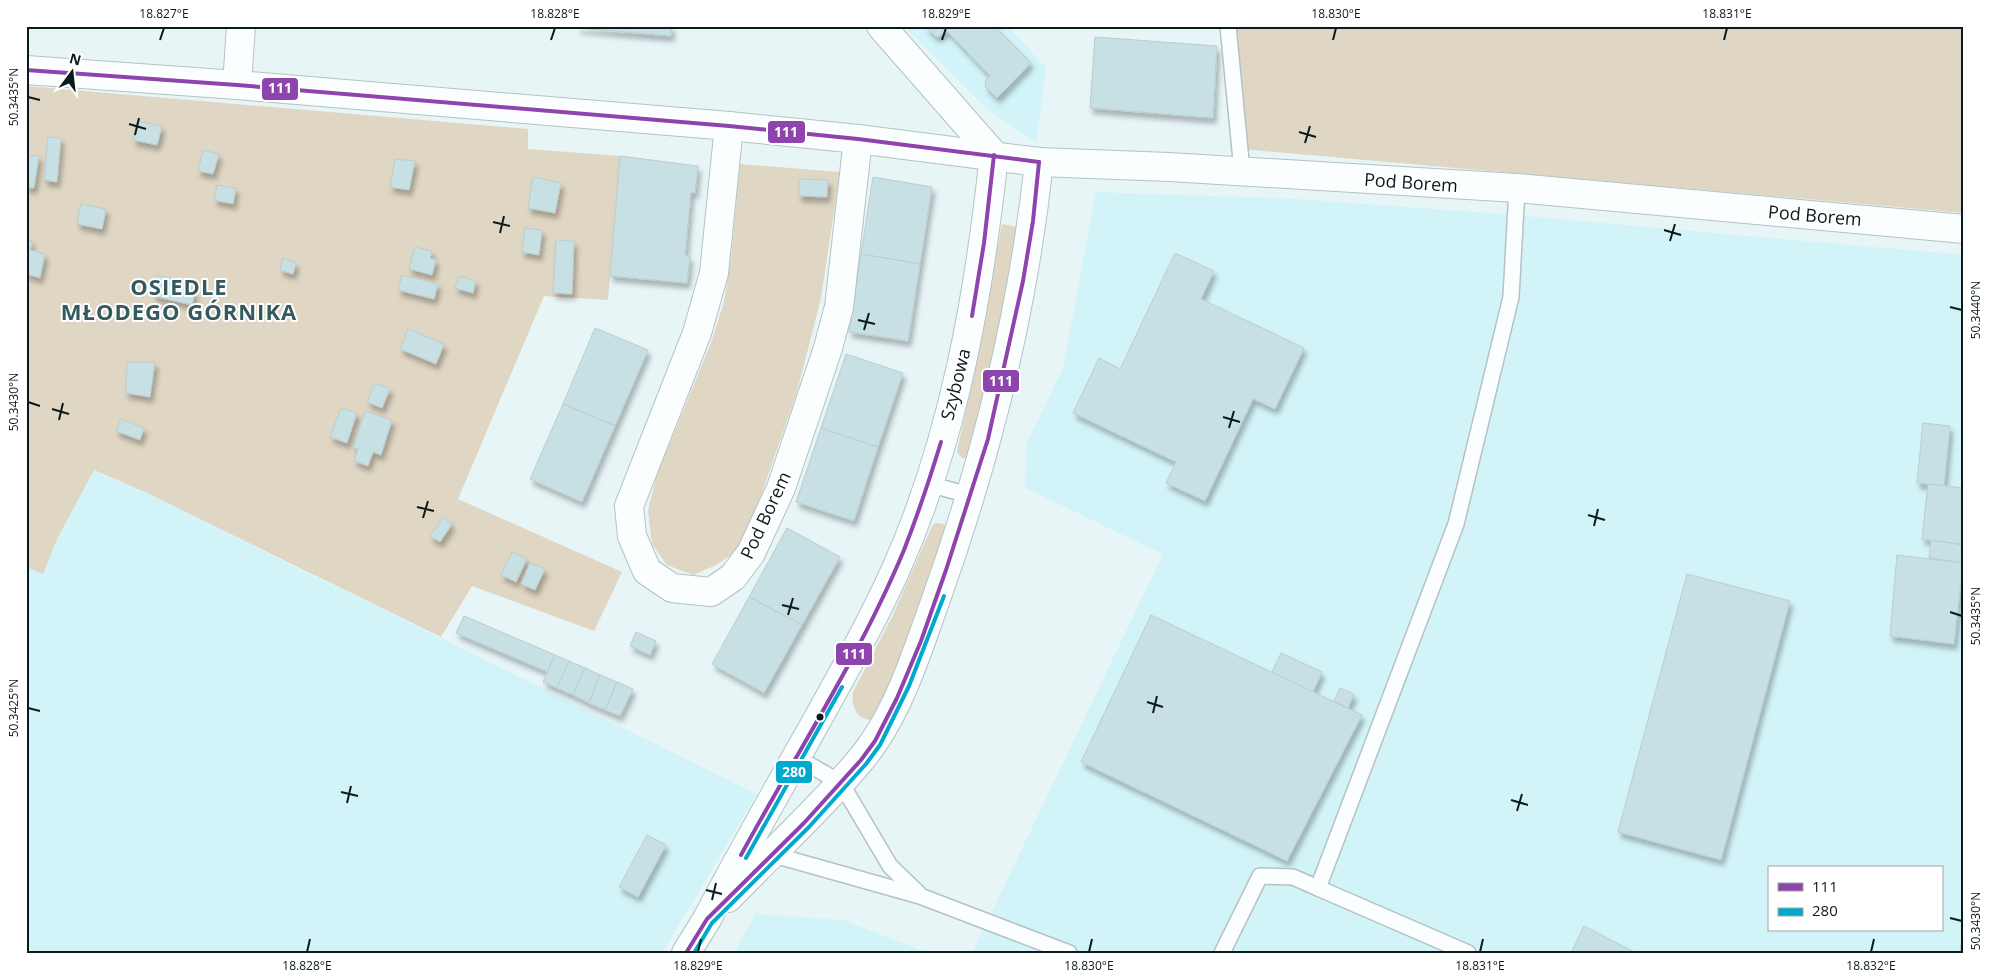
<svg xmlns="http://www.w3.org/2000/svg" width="1990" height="979" font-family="'Open Sans',sans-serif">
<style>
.built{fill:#d2f4f9;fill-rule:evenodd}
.green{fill:#dfd6c3}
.building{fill:#c6e0e3;stroke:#beccce;filter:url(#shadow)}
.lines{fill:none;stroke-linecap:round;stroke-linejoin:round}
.service-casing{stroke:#b4c2c4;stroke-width:18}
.minor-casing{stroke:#b4c2c4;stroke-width:30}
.service{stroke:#fbfefe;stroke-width:15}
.minor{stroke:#fbfefe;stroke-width:28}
.bus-1-casing{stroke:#fff;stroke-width:8}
.bus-2-casing{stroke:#fff;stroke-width:8}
.bus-1{stroke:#8e44ad;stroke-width:4}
.bus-2{stroke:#00a9ce;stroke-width:4}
.ticks{fill:none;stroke:#0b1b1d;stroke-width:2}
.bus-dot{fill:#0b1b1d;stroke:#fff;stroke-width:2}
.labels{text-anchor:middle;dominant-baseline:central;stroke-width:4;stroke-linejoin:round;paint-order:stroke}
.street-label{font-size:18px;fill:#0b1b1d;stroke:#fff}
.district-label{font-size:22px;font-weight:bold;letter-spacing:1px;fill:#345a5e;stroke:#fff}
.line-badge{stroke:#fff;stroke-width:2}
.badge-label{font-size:14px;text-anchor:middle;font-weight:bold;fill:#fff}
.neatline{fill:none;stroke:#0b1b1d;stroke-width:2}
.ticks-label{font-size:12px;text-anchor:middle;fill:#0b1b1d}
</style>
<defs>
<filter id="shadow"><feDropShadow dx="3" dy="5.5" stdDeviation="2.5" flood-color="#0004"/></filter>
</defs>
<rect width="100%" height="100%" fill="#e7f5f7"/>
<!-- built -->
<g class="built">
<path d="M904 26H1008L1046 68 1036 143 990 111Z"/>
<path d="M1096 192 1298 199 1502 214 1964 255V953H972L1163 554 1025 488 1026 445 1063 368ZM1769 868H1941V930H1769Z"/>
<path d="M93 470 146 493 757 794 662 953H26V567L43 574 57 539Z"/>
<path d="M755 914 843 920 929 953H734Z"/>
</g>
<!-- green -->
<g class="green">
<path d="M1228 26H1964V213L1241 149Z"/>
<path d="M26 86 528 129V149L620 156 608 300 544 296 458 499 622 572 594 631 472 586 441 637 147 493 94 470 57 539 43 574 26 567Z"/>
<path d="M740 164 840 172 821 298 797 392 751 524 734 553 716 565 693 575 667 565 652 544 648 511 656 477 711 343 724 302 731 259Z"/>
<path d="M1002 224 1017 227 992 374 967 459 962 458 957 452 958 446 971 388Z"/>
<path d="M935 523 944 524 948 530 889 696 873 720C857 721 850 705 853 692L893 615 932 526Z"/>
</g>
<!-- building -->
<g class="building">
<path d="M578 26H672L671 36 578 28Z"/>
<path d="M925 26H994L1031 63 997 98 985 86 986 80 990 76 947 31 938 37 935 36Z"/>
<path d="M1095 37 1217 46 1213 118 1090 108Z"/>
<path d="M137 121 162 126 157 145 133 140Z"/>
<path d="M48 137 61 138 57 182 44 180Z"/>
<path d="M203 150 219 154 213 174 198 171Z"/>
<path d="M26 155 39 156 34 188 26 187Z"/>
<path d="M620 156 698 166 695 193 691 192 685 256H690L687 283 610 276Z"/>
<path d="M395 159 415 161 409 190 390 187Z"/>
<path d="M533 177 561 183 555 213 528 208Z"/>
<path d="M873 177 932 187 920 264 861 254Z"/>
<path d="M799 179 828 180 827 197 799 196Z"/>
<path d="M217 185 236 188 233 204 214 200Z"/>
<path d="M81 204 106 209 102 229 77 224Z"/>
<path d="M525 228 542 230 539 255 522 252Z"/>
<path d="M26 240 32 241 30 250 45 254 40 278 26 274Z"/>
<path d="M556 240 574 241 572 294 553 293Z"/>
<path d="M415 247 432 251 430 258 436 260 432 275 409 269Z"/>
<path d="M1175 253 1214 271 1201 299 1304 348 1275 409 1253 399 1205 501 1166 483 1176 462 1073 413 1099 358 1120 369Z"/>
<path d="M861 254 920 264 908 341 849 332Z"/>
<path d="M283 258 296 263 293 274 280 270Z"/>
<path d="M157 275 186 282 184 289 195 292 192 305 153 296Z"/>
<path d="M402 275 438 284 434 299 398 290Z"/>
<path d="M459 276 476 281 473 293 455 288Z"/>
<path d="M595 328 648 350 615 426 563 404Z"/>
<path d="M408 329 444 344 436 364 400 349Z"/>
<path d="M846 354 903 373 878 447 821 428Z"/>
<path d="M127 362H155L150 397 126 393Z"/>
<path d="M375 383 390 389 382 408 367 402Z"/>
<path d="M563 404 615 426 582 502 530 479Z"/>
<path d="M341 408 357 413 347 443 330 437Z"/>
<path d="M365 411 392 420 381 455 373 452 368 466 354 461 358 449 353 448Z"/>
<path d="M121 419 144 428 140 440 116 431Z"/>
<path d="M1923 423 1950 426 1944 486 1917 483Z"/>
<path d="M821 428 878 447 854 521 796 502Z"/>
<path d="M1928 484 1964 488V545L1922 539Z"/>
<path d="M443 517 452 524 440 542 430 536Z"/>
<path d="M787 528 840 557 802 625 749 597Z"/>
<path d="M1931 540 1964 545 1963 563 1929 558Z"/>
<path d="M512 552 527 559 516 582 501 575Z"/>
<path d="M1897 555 1963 563 1954 644 1890 636Z"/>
<path d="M530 563 545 569 535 590 521 584Z"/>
<path d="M1687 574 1790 601 1721 860 1618 832Z"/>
<path d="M749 597 802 625 764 693 712 664Z"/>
<path d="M1151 615 1362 715 1287 861 1081 762Z"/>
<path d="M464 616 555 655 548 672 456 633Z"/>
<path d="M636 632 656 641 650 655 630 646Z"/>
<path d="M1281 653 1322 672 1313 692 1272 672Z"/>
<path d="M555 655 569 661 557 688 543 682Z"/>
<path d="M569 661 585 668 573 695 557 688Z"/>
<path d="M585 668 600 675 589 703 573 695Z"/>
<path d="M600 675 617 682 605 710 589 703Z"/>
<path d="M617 682 633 689 620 716 605 710Z"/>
<path d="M1340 688 1354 694 1348 708 1334 701Z"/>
<path d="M647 835 666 845 638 897 619 887Z"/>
<path d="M1964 918V953H1960Z"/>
<path d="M1584 926 1636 953H1571Z"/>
</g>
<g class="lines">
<defs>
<g id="service">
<path d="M1228 26 1242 171"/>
<path d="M928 484 969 495"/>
<path d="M796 757 841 783 890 866 919 894"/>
<path d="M767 853 920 896 1069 953"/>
<path d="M1222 953 1260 876 1293 877 1318 888"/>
<path d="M1468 953 1318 888 1456 524 1511 297 1517 188"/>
</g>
<g id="minor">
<path d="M881 26 994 155"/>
<path d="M26 70 237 85 729 126 858 139 1039 162 1169 167 1517 188 1964 229"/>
<path d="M237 85 241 26"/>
<path d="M729 126 714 273 697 333 629 506 632 536 647 571 672 588 711 592 733 577 751 553 781 488 828 348 839 307 858 139"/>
<path d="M728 898C763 862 800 827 835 789 848 774 863 759 874 742 902 701 918 649 935 602 986 460 1023 312 1039 162"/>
<path d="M686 953 707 919C739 858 773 798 807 738 838 682 870 627 896 569 954 439 979 296 994 155"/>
</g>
</defs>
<!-- service casing -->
<use href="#service" class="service-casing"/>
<!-- minor casing -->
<use href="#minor" class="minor-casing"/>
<!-- service -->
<use href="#service" class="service"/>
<!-- minor -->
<use href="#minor" class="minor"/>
<defs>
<g id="bus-1">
<path d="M26 70 237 85 729 126 858 139 1039 162"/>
<path d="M972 316 984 243 994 155"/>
<path d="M741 855C796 754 860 656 904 550 918 514 930 478 941 442"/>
<path d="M686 953 707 919 804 823 861 760 875 741 897 698 921 641 946 570 988 439 1023 281 1033 221 1039 162"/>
</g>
<g id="bus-2">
<path d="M746 858 842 687"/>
<path d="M694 953 712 923 809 827 866 764 880 745 909 686 944 596"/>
</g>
</defs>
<!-- bus-1 casing -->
<use href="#bus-1" class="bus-1-casing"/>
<!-- bus-2 casing -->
<use href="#bus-2" class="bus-2-casing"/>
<!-- bus-1 -->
<use href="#bus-1" class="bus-1"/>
<!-- bus-2 -->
<use href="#bus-2" class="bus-2"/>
</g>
<!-- ticks -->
<path class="ticks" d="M160 40 164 28M551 40 555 28M942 40 946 28M1333 40 1336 28M1724 40 1727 28M28 97 40 100M129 124 146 129M1299 132 1316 137M135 135 139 118M1305 143 1310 126M493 222 510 226M1664 230 1681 235M500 233 504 216M1670 241 1675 224M1950 307 1962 310M858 320 875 324M864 330 869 313M28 402 40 406M52 409 69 414M1223 417 1240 422M59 420 63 403M1229 428 1234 411M417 507 434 511M1588 515 1605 520M423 518 428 501M1594 526 1598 509M782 605 799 609M1950 612 1962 616M788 615 793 598M1147 702 1163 707M28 708 40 711M1153 713 1157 696M341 792 358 796M1511 800 1528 805M347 803 351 786M1517 811 1522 794M706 890 722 894M712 900 716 883M1950 918 1962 921M307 952 310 939M698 952 701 939M1089 952 1092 939M1480 952 1483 939M1871 952 1874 939"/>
<!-- markers -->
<circle class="bus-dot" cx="820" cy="717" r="4.5"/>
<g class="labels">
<!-- street labels -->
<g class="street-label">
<text transform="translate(1411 182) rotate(4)">Pod Borem</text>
<text transform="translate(1815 215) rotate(5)">Pod Borem</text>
<text transform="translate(955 384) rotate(-76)">Szybowa</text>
<text transform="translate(765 515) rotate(-65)">Pod Borem</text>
</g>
<!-- district labels -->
<g class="district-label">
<text x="179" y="286">OSIEDLE<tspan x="179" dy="25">MŁODEGO GÓRNIKA</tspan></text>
</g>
</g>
<g class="line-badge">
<rect x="261" y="77" width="38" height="24" rx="5" fill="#8e44ad"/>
<rect x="767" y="120" width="39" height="24" rx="5" fill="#8e44ad"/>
<rect x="982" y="369" width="38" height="24" rx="5" fill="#8e44ad"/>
<rect x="835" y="642" width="38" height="24" rx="5" fill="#8e44ad"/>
<rect x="775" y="760" width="38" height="24" rx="5" fill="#00a9ce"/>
</g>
<g class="badge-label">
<text x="280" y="93">111</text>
<text x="786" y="137">111</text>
<text x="1001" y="386">111</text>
<text x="854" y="659">111</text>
<text x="794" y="777">280</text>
</g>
<!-- border -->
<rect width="1990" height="979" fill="none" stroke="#ffffff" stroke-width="55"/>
<!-- legend -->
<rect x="1768" y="866" width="175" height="65" fill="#ffffff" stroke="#9da4a5"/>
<rect x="1778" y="883" width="25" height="8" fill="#8e44ad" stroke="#9da4a5"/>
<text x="1812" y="892" font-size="15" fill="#0b1b1d">111</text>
<rect x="1778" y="908" width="25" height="8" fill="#00a9ce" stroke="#9da4a5"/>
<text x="1812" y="916" font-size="15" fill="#0b1b1d">280</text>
<!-- north arrow -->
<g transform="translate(72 72) rotate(15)" stroke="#ffffff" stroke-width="4" paint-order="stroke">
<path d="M0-4L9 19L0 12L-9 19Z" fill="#0b1b1d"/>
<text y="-8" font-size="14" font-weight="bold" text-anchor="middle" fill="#0b1b1d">N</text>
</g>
<rect x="28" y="28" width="1934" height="924" class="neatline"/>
<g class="ticks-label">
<text x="164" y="18">18.827°E</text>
<text x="555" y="18">18.828°E</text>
<text x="946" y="18">18.829°E</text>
<text x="1336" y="18">18.830°E</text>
<text x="1727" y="18">18.831°E</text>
<text transform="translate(14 97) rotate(-90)" y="4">50.3435°N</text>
<text transform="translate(1976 310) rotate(-90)" y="4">50.3440°N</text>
<text transform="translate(14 402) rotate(-90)" y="4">50.3430°N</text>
<text transform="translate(1976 616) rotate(-90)" y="4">50.3435°N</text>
<text transform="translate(14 708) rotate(-90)" y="4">50.3425°N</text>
<text transform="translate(1976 921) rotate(-90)" y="4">50.3430°N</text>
<text x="307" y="970">18.828°E</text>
<text x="698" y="970">18.829°E</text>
<text x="1089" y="970">18.830°E</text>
<text x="1480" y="970">18.831°E</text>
<text x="1871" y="970">18.832°E</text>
</g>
</svg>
